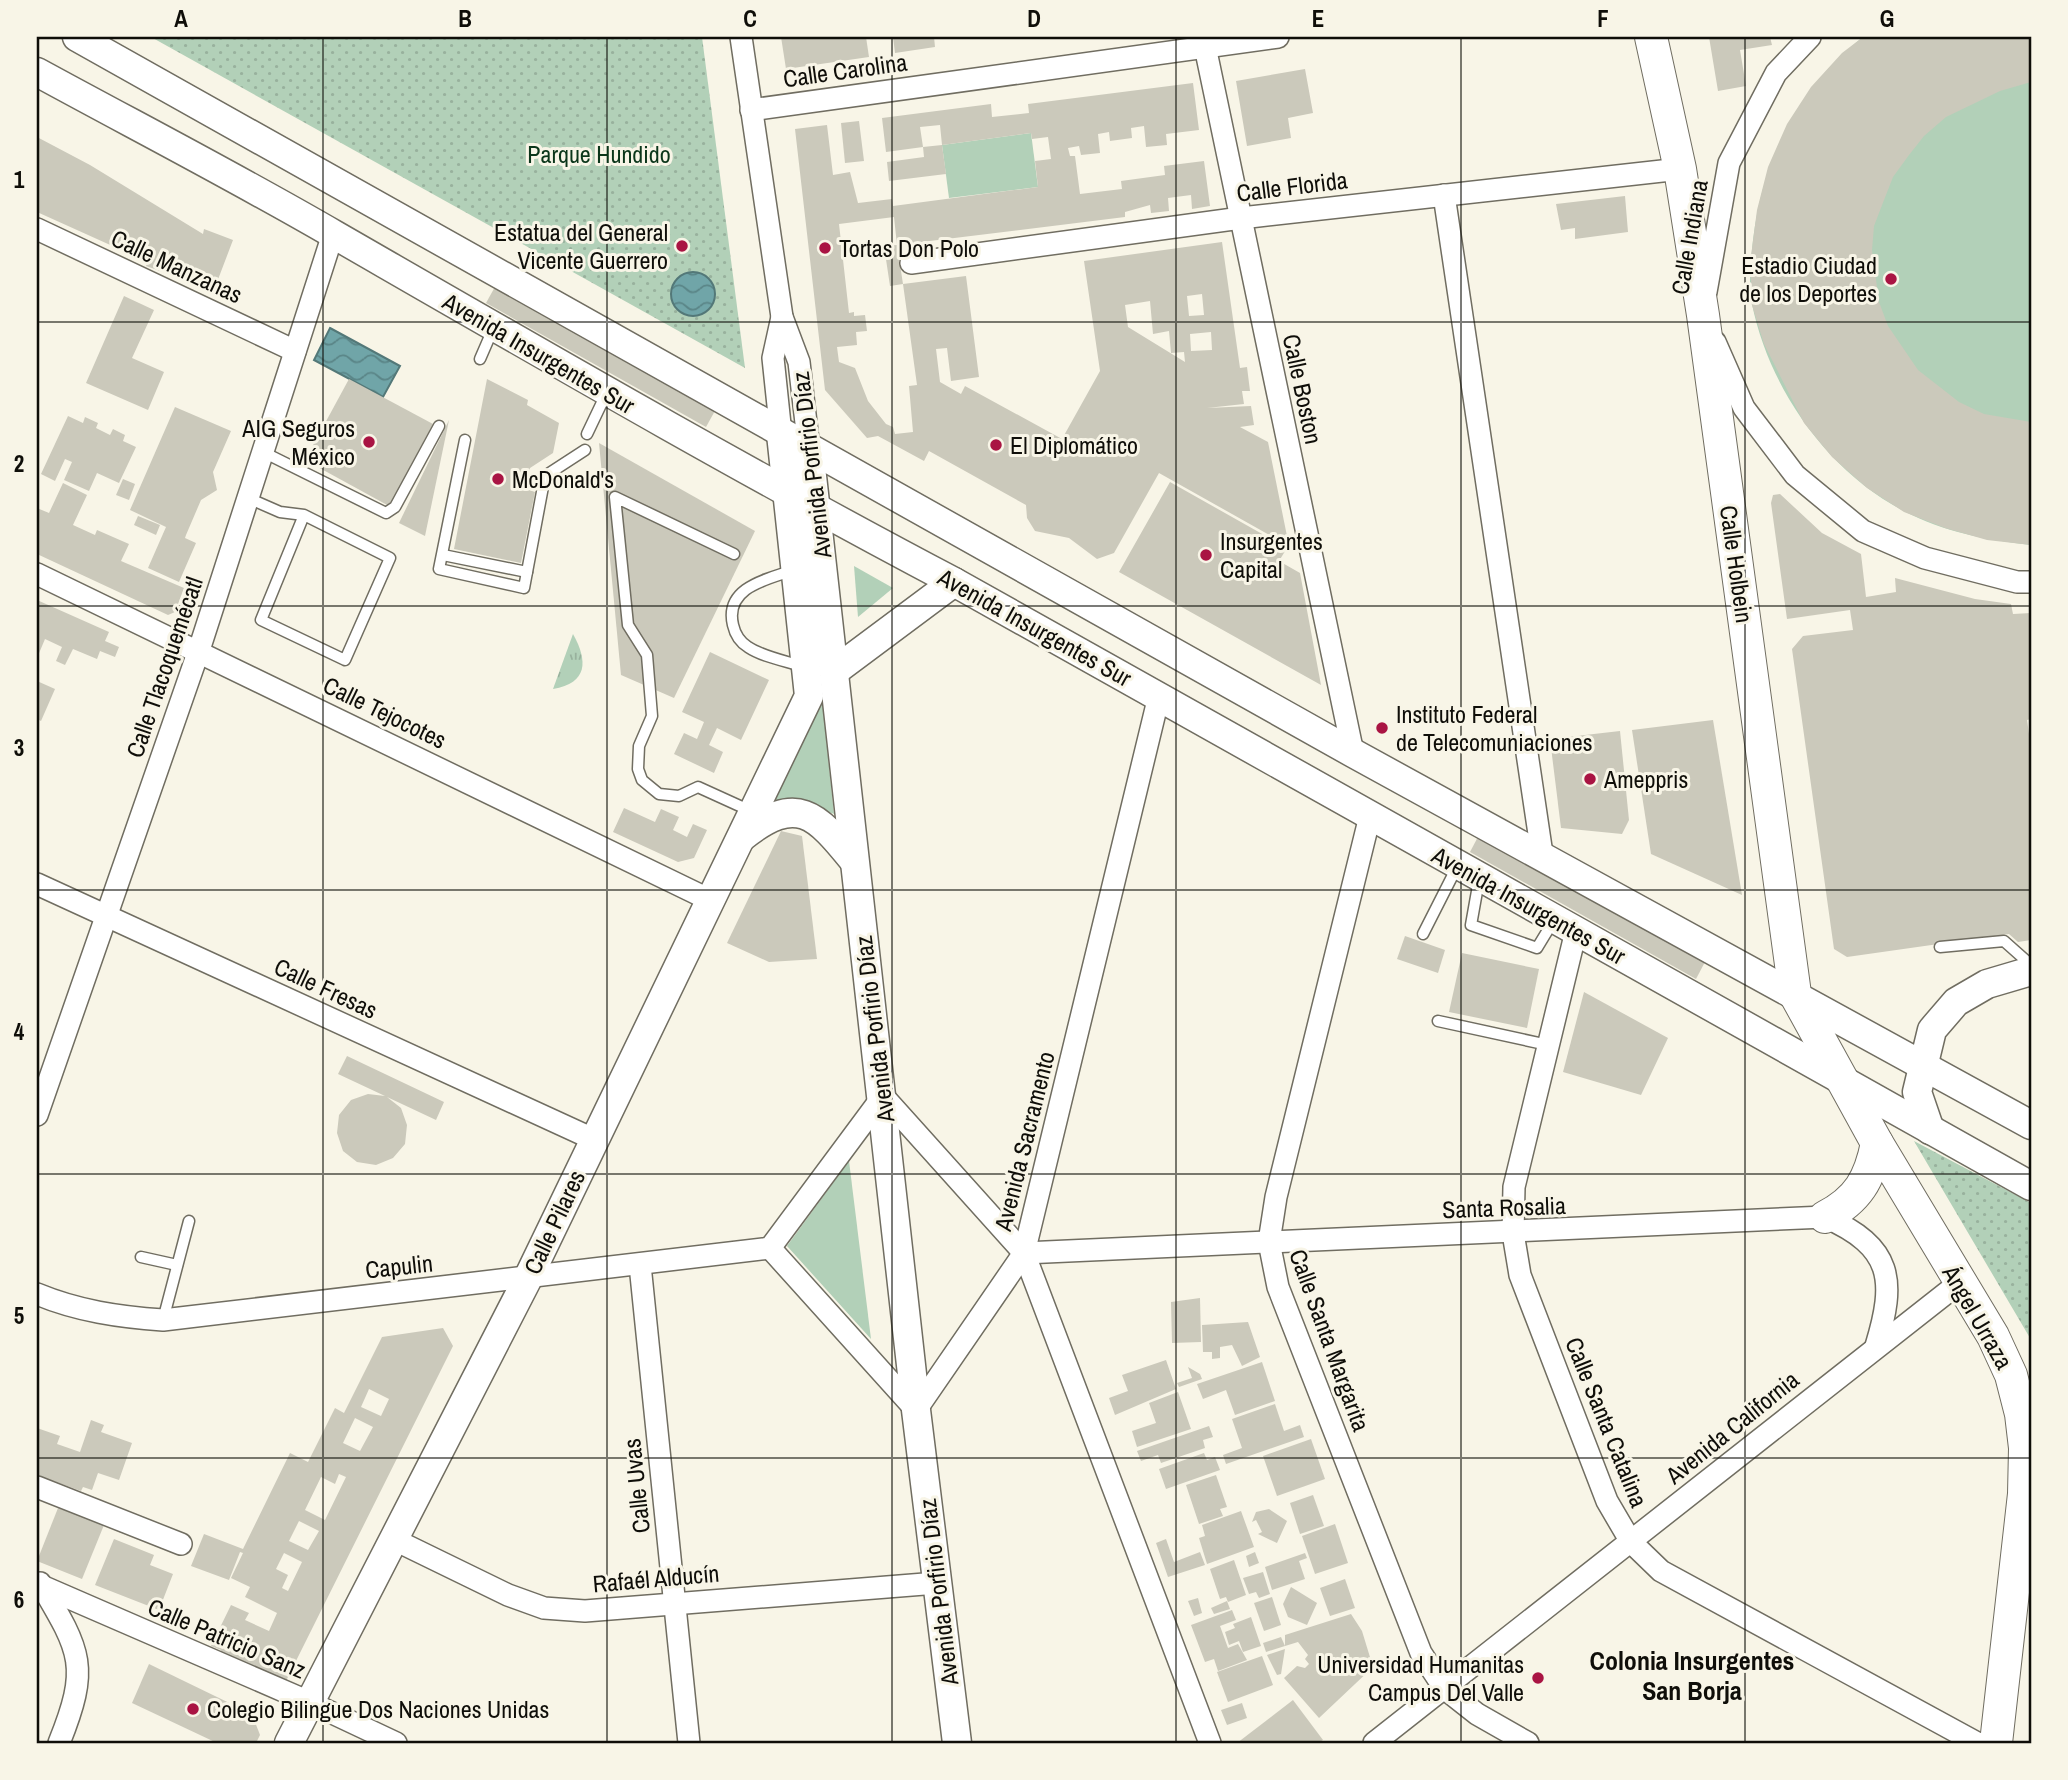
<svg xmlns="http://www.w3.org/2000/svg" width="2068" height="1780" font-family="'Archivo Narrow',sans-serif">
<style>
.grass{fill:url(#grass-tufts)}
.park{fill:url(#park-dots)}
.garden{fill:#b2d0b8}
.water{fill:url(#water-waves);stroke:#537878;stroke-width:2}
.building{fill:#cbc9bb;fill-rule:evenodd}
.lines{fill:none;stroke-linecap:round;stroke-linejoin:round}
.lane-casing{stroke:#706d61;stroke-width:13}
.street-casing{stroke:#706d61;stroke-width:24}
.secondary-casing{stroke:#706d61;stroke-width:31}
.primary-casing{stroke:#706d61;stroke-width:34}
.lane{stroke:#fff;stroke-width:10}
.street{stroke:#fff;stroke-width:21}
.secondary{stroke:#fff;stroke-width:28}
.primary{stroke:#fff;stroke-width:32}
.grid{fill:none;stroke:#0f0e09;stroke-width:2;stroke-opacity:0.55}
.poi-dot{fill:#a91443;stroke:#f8f5e7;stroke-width:2.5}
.labels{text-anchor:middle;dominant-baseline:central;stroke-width:6;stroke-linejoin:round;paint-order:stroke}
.street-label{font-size:24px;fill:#0f0e09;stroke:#f8f5e7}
.park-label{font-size:24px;fill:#0b361a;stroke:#f8f5e7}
.poi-label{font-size:24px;fill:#0f0e09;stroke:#f8f5e7;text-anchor:start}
.neighbourhood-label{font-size:26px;font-weight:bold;fill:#0f0e09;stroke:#f8f5e7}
.neatline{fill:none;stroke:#0f0e09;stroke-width:2.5}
.grid-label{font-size:23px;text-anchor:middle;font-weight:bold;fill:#0f0e09}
</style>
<defs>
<pattern id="grass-tufts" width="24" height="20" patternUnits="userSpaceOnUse" patternTransform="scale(1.75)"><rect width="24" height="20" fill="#b2d0b8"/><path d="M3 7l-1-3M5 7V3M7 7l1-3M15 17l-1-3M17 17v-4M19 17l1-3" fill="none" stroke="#98b19d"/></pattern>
<pattern id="park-dots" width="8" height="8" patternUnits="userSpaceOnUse" patternTransform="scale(1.75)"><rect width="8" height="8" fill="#b2d0b8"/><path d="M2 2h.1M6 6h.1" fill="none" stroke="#98b19d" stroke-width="1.8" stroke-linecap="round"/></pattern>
<pattern id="water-waves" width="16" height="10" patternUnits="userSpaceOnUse" patternTransform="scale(1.75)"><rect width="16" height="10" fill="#70a5a8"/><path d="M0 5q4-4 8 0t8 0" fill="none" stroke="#5a8587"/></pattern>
</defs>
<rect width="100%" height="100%" fill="#f8f5e7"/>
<!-- grass -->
<path class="grass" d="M573 634C588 661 588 683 553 689Z"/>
<!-- park -->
<g class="park">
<path d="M151 37H702L745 368Z"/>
<path d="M1914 1141 2031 1203V1342L2030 1338Z"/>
</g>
<!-- garden -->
<g class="garden">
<path d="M1863 37H2031V545C1988 540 1943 532 1904 511 1827 471 1769 388 1752 304 1748 284 1751 260 1753 240 1763 158 1798 88 1863 37Z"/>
<path d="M1031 133 1038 187 949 198 942 145Z"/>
<path d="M854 566 893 588 858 617Z"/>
<path d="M822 699 834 814 802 801 772 804Z"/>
<path d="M849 1161 871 1339 787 1246Z"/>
</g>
<!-- water -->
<g class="water">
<circle cx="693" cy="294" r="22"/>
<path d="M330 328 400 366 383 397 314 360Z"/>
</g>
<!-- building -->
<g class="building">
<path d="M781 37H866L869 57 786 69Z"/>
<path d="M893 37H934L935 47 895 53Z"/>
<path d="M1709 37H1770L1772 45 1740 50 1746 86 1718 91Z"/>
<path d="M1863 37H2031V82L2000 91 1946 117 1924 136 1909 155 1893 177 1884 200 1874 226 1872 250 1879 302 1888 326 1918 370 1959 402 1984 414 2031 422V545L1987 540 1945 528 1904 512 1867 488 1832 457 1804 423 1764 344 1751 302V256L1757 210 1768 167 1787 124 1811 87 1842 53Z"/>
<path d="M1305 69 1313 113 1288 118 1291 138 1247 146 1236 81Z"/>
<path d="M1193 83 1199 130 1166 134 1167 145 1146 147 1144 126 1131 128 1132 138 1110 141 1109 132 1098 134 1100 153 1081 155 1079 146 1068 148 1070 156H1075L1080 194 1122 189 1121 181 1165 175 1164 166 1204 161 1210 206 1192 209 1191 195 1168 198 1169 211 1151 213 1150 205 1125 212V217L897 245 903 284 966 276 979 377 951 381 947 348 936 349 940 382 961 394 965 386 1062 439 1100 371 1084 261 1222 242 1240 368 1247 367 1250 391H1242L1244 404 1207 408 1251 406 1254 425 1240 427 1268 442 1289 546 1159 473 1114 553 1097 559 1069 538 1035 531 1027 518 1026 505 929 451 924 461 878 436 867 438 825 390 795 129 827 125 833 175 850 172 858 203 892 199 893 206 1038 187 1035 161 1051 159 1048 137 1032 139 1031 133 942 145 940 125 920 127 923 147 886 152 882 118 991 104 992 117 1029 113 1028 104ZM894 217 897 245 884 246 890 286 903 284 917 385 909 386 913 432 895 434 893 427 886 424 868 401 855 368 839 362 837 347 857 345 856 332 867 331 865 315 854 316V312L849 313 839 224ZM1202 294 1204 315 1189 316 1187 296ZM1150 301 1153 334 1169 331 1171 353 1184 352 1185 362 1128 327 1125 305ZM1211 332 1212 350 1191 351 1190 334Z"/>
<path d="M859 121 864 161 845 163 841 123Z"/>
<path d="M37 137 90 165 203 234 204 229 233 240 214 290 146 266 148 262 37 212Z"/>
<path d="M942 145 946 174 889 181 887 162 924 157 923 147Z"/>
<path d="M1625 196 1628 232 1575 239V228L1561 230 1556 204Z"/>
<path d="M496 285 716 409 706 427 486 303Z"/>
<path d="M124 296 154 310 132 358 164 372 148 410 86 383Z"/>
<path d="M349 379 433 424 389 506 305 460Z"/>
<path d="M487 379 528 400 527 405 559 423 553 453 530 468 526 489 535 492 521 563 454 549Z"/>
<path d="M175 407 231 431 213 472 217 490 201 500 186 535 185 538 196 543 179 582 148 568 166 527 130 510Z"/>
<path d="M68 416 83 423 85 417 98 423 96 428 110 435 113 429 125 435 123 441 136 447 119 483 97 473 89 491 64 480 72 462 65 459 55 481 41 474Z"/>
<path d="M449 420 425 536 399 523Z"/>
<path d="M599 443 755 531 674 698 621 675Z"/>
<path d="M123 479 135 484 129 500 116 495Z"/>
<path d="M1170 482 1287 548 1279 561 1300 573 1321 685 1119 572Z"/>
<path d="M63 483 87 495 73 525 95 535 97 530 129 544 121 561 184 588 175 612 168 615 37 554V508L49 513Z"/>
<path d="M1780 494 1822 533 1861 554 1866 597 1896 592 1895 578 1975 599 2011 604 2013 614 2031 613V719L2027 720 2031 748V940L2018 942 2009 934 1847 957 1834 949 1792 649 1803 636 1853 630 1850 610 1787 619 1771 503 1773 495Z"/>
<path d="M138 516 160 525 156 535 134 525Z"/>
<path d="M37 600 109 632 105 641 119 647 115 657 100 651 97 659 73 649 65 665 56 661 62 647 45 639 37 658Z"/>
<path d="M710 652 769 680 741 740 717 728 709 745 723 752 714 773 674 754 684 733 697 739 704 722 682 712Z"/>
<path d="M37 681 55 689 41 721 37 719Z"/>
<path d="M1713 720 1742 895 1651 854 1632 730Z"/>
<path d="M1620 731 1629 820 1622 834 1561 828 1550 739Z"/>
<path d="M624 808 655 822 661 809 679 817 673 830 687 837 693 824 707 830 694 858 678 862 613 832Z"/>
<path d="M781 831 802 836 817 959 769 962 727 943Z"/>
<path d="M1480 833 1706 960 1696 979 1470 852Z"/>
<path d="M1405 936 1445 950 1438 973 1397 959Z"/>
<path d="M1462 953 1539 969 1527 1028 1449 1012Z"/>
<path d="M1584 992 1668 1038 1641 1095 1563 1072Z"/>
<path d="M347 1056 444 1102 436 1120 387 1097 401 1108 407 1125 405 1144 393 1158 376 1165 357 1162 343 1151 337 1133 339 1115 351 1100 368 1094 385 1096 338 1074Z"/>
<path d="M1200 1298 1201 1342 1172 1343 1171 1302Z"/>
<path d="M1248 1322 1260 1357 1242 1366 1232 1345 1220 1347V1358L1212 1359V1352H1203L1202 1325Z"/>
<path d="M443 1328 453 1346 286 1681 220 1653 221 1650 211 1646 231 1605 249 1613 245 1620 269 1631 277 1613 245 1597 250 1587 231 1578 243 1553 240 1552 229 1580 191 1566 204 1534 243 1549 290 1453 308 1462 335 1408 344 1413 382 1337ZM369 1389 389 1399 381 1416 361 1407ZM355 1418 373 1427 360 1451 343 1443ZM339 1474 346 1477 325 1520 305 1510 321 1477 335 1484ZM299 1521 319 1531 308 1550 289 1541ZM284 1553 302 1562 288 1591 282 1588 288 1575 276 1569Z"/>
<path d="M1166 1360 1176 1389 1115 1415 1109 1398 1128 1391 1122 1375Z"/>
<path d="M1262 1362 1275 1401 1235 1415 1226 1390 1203 1399 1197 1384Z"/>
<path d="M1188 1367 1200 1374 1202 1379 1179 1387 1177 1383 1192 1378Z"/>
<path d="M1178 1392 1191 1429 1137 1447 1132 1431 1156 1423 1149 1403Z"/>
<path d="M1275 1404 1284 1431 1300 1425 1304 1437 1226 1464 1223 1455 1242 1448 1232 1419Z"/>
<path d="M91 1420 104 1425 101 1432 132 1443 119 1480 98 1473 92 1490 83 1487 81 1491 37 1475V1428L60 1436 57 1444 80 1452Z"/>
<path d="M1209 1426 1213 1437 1203 1440 1205 1448 1161 1463 1158 1455 1141 1461 1137 1451Z"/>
<path d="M1311 1439 1325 1479 1277 1496 1263 1456Z"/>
<path d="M1204 1453 1207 1460 1215 1457 1220 1470 1166 1489 1159 1469Z"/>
<path d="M1216 1475 1227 1507 1220 1509 1223 1516 1199 1524 1186 1485Z"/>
<path d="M1313 1495 1324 1526 1300 1534 1290 1503Z"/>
<path d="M58 1508 104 1525 82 1579 37 1561Z"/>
<path d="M1269 1509 1287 1521 1277 1543 1258 1534 1262 1532 1256 1520 1252 1522 1256 1512Z"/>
<path d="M1241 1511 1254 1547 1207 1564 1199 1538 1205 1536 1202 1525Z"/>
<path d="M1335 1524 1348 1563 1315 1574 1302 1536Z"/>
<path d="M114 1539 154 1555 150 1565 173 1574 159 1610 95 1585Z"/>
<path d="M1166 1539 1174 1562 1200 1552 1205 1565 1168 1577 1156 1543Z"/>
<path d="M1255 1552 1259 1563 1249 1567 1246 1556Z"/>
<path d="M1305 1553 1307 1558 1299 1561 1305 1579 1272 1590 1265 1567Z"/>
<path d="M1234 1560 1246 1595 1228 1602 1226 1597 1220 1599 1210 1569Z"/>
<path d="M1263 1572 1270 1594 1259 1598 1256 1592 1249 1594 1243 1578Z"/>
<path d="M1345 1579 1355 1608 1330 1616 1320 1588Z"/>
<path d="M1291 1587 1317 1603 1307 1625 1288 1617 1283 1604Z"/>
<path d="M1272 1597 1281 1625 1264 1631 1254 1603Z"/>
<path d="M1198 1598 1202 1613 1194 1616 1188 1601Z"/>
<path d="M1227 1601 1230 1609 1214 1614 1211 1608Z"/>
<path d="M1232 1610 1236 1620 1220 1626 1228 1648 1238 1644 1247 1660 1218 1671 1214 1659 1205 1662 1191 1625Z"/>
<path d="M1351 1614 1362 1631 1373 1667 1319 1718 1284 1678 1297 1666 1305 1668 1309 1664 1305 1659 1308 1655 1298 1642 1285 1646V1635Z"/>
<path d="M1251 1617 1261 1646 1243 1652 1239 1641 1229 1645 1225 1632 1235 1628 1233 1624Z"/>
<path d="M1281 1637 1285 1646 1266 1652 1263 1643Z"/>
<path d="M1285 1649 1281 1674 1277 1675 1267 1655Z"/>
<path d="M1262 1656 1273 1685 1228 1702 1217 1672Z"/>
<path d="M149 1664 252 1714 260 1735 256 1743H217L132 1703Z"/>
<path d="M1293 1700 1323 1740 1318 1743H1237Z"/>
<path d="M1242 1703 1247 1718 1227 1725 1221 1710Z"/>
</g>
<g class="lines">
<defs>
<g id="lane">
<path d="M480 359 493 329"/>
<path d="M587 434 607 392"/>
<path d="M465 440 439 569 524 588 545 476 585 450"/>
<path d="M263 452 386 513 395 507 439 426"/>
<path d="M248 498 280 512 304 515 390 558 345 660 261 620 304 515"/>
<path d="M734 554 615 497 628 625 647 655 652 716 639 746 638 769 642 780 659 794 679 796 698 787 753 812"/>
<path d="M443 555 527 572"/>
<path d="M794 570C768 579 724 587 733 625 735 634 740 642 748 647 763 657 786 661 804 667"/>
<path d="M1479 880 1471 925 1537 948 1554 920"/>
<path d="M1423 934 1458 865"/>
<path d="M1940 947 2004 941 2031 965"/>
<path d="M1438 1021 1548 1045"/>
<path d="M141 1257 177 1265"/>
<path d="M163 1320 189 1221"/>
</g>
<g id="street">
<path d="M741 37 782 317 799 362 809 449"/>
<path d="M1203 37 1353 753"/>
<path d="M751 110 1278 37"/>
<path d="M1444 195 1542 854"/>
<path d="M37 229 295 351"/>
<path d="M911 263 1241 218 1680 169"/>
<path d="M1706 292 1729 163 1776 73 1810 37"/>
<path d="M1715 342 1744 408 1795 475 1863 531 1925 558 2017 582H2031"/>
<path d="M781 434 773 358 782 317"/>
<path d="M37 574 710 900"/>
<path d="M1159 696 1024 1253 1210 1743"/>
<path d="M1370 816 1276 1197 1269 1242 1278 1287 1421 1653 1444 1688 1477 1714 1528 1743"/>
<path d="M37 884 593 1139"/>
<path d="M1576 931 1514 1187 1513 1233 1520 1275 1607 1501 1631 1542 1661 1571 1977 1743"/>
<path d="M37 1115 199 650 333 234"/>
<path d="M770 1248 916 1410 1024 1253"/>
<path d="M1024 1253 1825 1217C1893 1247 1896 1280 1876 1346"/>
<path d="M640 1265 689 1743"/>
<path d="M37 1294C78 1311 119 1317 163 1320L770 1248 883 1096 1024 1253"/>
<path d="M37 1487 181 1544"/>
<path d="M393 1539 508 1595 544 1608 585 1611 937 1583"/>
<path d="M40 1583C81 1652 90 1666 59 1743"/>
<path d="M37 1584 309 1702 396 1743"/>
<path d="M1374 1743 1959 1283"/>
</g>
<g id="secondary">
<path d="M77 37 1353 753 2031 1125"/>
<path d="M37 72C136 126 237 178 335 235 540 353 745 472 954 582L2031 1186"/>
<path d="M809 449 916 1410 957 1743"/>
<path d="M836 670 954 582"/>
<path d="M742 837C797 793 816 814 854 861"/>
<path d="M1930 1130 1917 1092 1932 1030 1956 1002 1987 984 2031 971"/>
<path d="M289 1743 528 1278 809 696 781 434"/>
</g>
<g id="primary">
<path d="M1651 37 1680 169 1703 315 1795 994 1877 1143 1993 1336 2011 1375 2021 1414 2025 1448 2024 1494 1996 1743"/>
<path d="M1825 1217C1858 1200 1870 1179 1877 1143"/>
</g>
</defs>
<!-- lane casing -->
<use href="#lane" class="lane-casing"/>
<!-- street casing -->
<use href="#street" class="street-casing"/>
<!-- secondary casing -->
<use href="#secondary" class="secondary-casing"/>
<!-- primary casing -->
<use href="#primary" class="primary-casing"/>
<!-- lane -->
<use href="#lane" class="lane"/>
<!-- street -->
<use href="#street" class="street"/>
<!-- secondary -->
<use href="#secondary" class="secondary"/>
<!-- primary -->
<use href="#primary" class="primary"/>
</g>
<!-- grid -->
<path class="grid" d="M323 37V1743M607 37V1743M892 37V1743M1176 37V1743M1461 37V1743M1745 37V1743M37 322H2031M37 606H2031M37 890H2031M37 1174H2031M37 1458H2031"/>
<!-- markers -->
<g class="poi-dot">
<circle cx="682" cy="246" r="7"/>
<circle cx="825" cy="248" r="7"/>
<circle cx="1891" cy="279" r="7"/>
<circle cx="369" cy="442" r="7"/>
<circle cx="996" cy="445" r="7"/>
<circle cx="498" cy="479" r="7"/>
<circle cx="1206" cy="555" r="7"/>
<circle cx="1382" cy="728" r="7"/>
<circle cx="1590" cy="779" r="7"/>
<circle cx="1538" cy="1678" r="7"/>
<circle cx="193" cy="1709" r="7"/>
</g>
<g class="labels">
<!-- street labels -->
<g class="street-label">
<text transform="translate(845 70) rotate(-8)">Calle Carolina</text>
<text transform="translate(1292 186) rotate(-7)">Calle Florida</text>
<text transform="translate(1689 237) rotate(-80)">Calle Indiana</text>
<text transform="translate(177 266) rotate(25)">Calle Manzanas</text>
<text transform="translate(539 353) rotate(30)">Avenida Insurgentes Sur</text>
<text transform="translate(1303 389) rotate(78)">Calle Boston</text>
<text transform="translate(811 465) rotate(-97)">Avenida Porfirio Díaz</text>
<text transform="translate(1737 564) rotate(82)">Calle Holbein</text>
<text transform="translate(1035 627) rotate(29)">Avenida Insurgentes Sur</text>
<text transform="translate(164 667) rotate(-71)">Calle Tlacoquemécatl</text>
<text transform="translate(385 712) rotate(26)">Calle Tejocotes</text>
<text transform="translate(1529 905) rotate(29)">Avenida Insurgentes Sur</text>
<text transform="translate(326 988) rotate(25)">Calle Fresas</text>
<text transform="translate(874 1029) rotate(-97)">Avenida Porfirio Díaz</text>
<text transform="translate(1024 1141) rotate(-76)">Avenida Sacramento</text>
<text transform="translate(1504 1207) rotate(-2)">Santa Rosalia</text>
<text transform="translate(554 1222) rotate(-65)">Calle Pilares</text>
<text transform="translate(399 1266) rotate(-6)">Capulin</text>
<text transform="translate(1978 1317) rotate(60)">Ángel Urraza</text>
<text transform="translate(1330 1340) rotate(70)">Calle Santa Margarita</text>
<text transform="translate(1607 1422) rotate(68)">Calle Santa Catalina</text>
<text transform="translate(1732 1427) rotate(-39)">Avenida California</text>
<text transform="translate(636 1486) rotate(-96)">Calle Uvas</text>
<text transform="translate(656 1578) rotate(-5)">Rafaél Alducín</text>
<text transform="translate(938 1592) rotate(-97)">Avenida Porfirio Díaz</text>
<text transform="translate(227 1638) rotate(23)">Calle Patricio Sanz</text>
</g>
<!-- park labels -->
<g class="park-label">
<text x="599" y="154">Parque Hundido</text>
</g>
<!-- poi labels -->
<g class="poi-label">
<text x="668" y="232" text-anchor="end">Estatua del General<tspan x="668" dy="28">Vicente Guerrero</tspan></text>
<text x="839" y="248">Tortas Don Polo</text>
<text x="1877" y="265" text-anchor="end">Estadio Ciudad<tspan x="1877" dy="28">de los Deportes</tspan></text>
<text x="355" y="428" text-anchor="end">AIG Seguros<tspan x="355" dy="28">México</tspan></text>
<text x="1010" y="445">El Diplomático</text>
<text x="512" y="479">McDonald's</text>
<text x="1220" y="541">Insurgentes<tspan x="1220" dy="28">Capital</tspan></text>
<text x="1396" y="714">Instituto Federal<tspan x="1396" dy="28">de Telecomuniaciones</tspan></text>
<text x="1604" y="779">Ameppris</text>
<text x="1524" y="1664" text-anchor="end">Universidad Humanitas<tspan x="1524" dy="28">Campus Del Valle</tspan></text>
<text x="207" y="1709">Colegio Bilingue Dos Naciones Unidas</text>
</g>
<!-- neighbourhood labels -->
<g class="neighbourhood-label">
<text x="1692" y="1660">Colonia Insurgentes<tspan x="1692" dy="30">San Borja</tspan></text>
</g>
</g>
<!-- border -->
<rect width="2068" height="1780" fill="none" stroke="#f8f5e7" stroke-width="77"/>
<rect x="38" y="38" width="1992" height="1704" class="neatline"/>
<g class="grid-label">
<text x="181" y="27">A</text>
<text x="465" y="27">B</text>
<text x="750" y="27">C</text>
<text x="1034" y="27">D</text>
<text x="1318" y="27">E</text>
<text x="1603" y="27">F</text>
<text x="1887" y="27">G</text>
<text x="19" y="188">1</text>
<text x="19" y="472">2</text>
<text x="19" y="756">3</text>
<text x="19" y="1040">4</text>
<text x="19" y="1324">5</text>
<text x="19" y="1608">6</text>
</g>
</svg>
